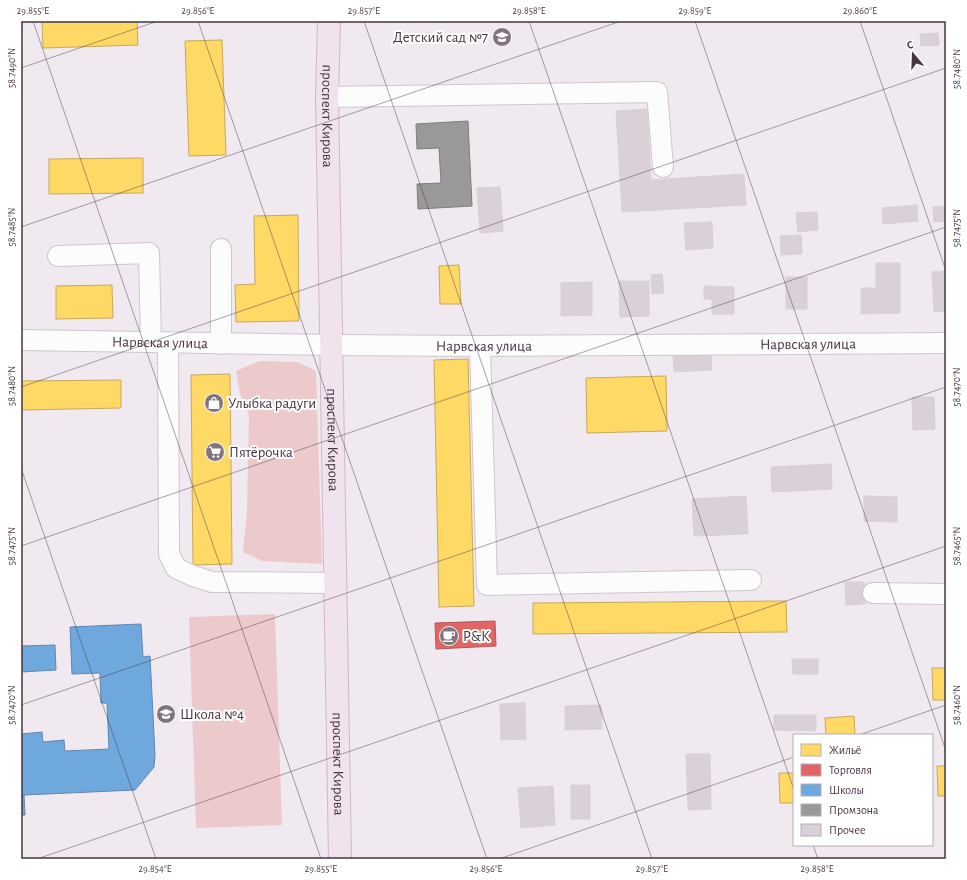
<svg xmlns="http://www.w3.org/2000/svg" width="967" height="880" font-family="'Alegreya Sans',sans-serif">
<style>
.green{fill:#ecc9cb}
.homes{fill:#ffd966;stroke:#c8a85c}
.shops{fill:#e06666;stroke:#b2575c}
.schools{fill:#6fa8dc;stroke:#6386ae}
.industry{fill:#999;stroke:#807b7f}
.building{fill:#dad1d8;stroke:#d8cfd7}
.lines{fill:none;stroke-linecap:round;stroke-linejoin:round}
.minor-casing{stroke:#cec6cd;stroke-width:22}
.major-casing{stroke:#d3b6cc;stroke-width:24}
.minor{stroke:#fdfcfd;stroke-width:20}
.major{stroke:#f1e3ed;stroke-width:22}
.ticks{fill:none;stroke:#463543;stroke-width:1;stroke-opacity:0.45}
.labels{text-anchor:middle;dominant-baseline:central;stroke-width:4;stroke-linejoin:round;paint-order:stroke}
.poi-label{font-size:15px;fill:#463543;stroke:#fff;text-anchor:start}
.street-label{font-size:15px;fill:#463543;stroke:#fff}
.neatline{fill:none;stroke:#463543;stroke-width:1.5}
.ticks-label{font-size:10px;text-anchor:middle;fill:#463543}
</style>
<rect width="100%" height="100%" fill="#f0e9ef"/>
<!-- green -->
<g class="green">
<path d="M260 361 297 362 316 371 322 564 262 561 243 552 247 513 249 415 240 394 236 371Z"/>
<path d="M275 614 282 825 196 828 189 617Z"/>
</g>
<!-- homes -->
<g class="homes">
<path d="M42 21H137L138 45 43 48Z"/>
<path d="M222 40 226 155 189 156 185 41Z"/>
<path d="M143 158V193L49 194V159Z"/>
<path d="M298 215 299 321 236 322 235 285 255 284 254 216Z"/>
<path d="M459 265 461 304H440L439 266Z"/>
<path d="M112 285 113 318 56 319V286Z"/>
<path d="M468 359 474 606 439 607 434 360Z"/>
<path d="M230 374 232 564 193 565 191 375Z"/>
<path d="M666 376 667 431 587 433 586 378Z"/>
<path d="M121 380V408L21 410V381Z"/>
<path d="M786 601 787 632 533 634V603Z"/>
<path d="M932 668H946V700H933Z"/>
<path d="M854 716 855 735H826L825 718Z"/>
<path d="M937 766H946V796H938Z"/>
<path d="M779 773H794V803H780Z"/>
</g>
<!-- shops -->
<path class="shops" d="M495 621 496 646 436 649 435 623Z"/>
<!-- schools -->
<g class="schools">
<path d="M141 624 143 657 150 656 155 755 154 767 135 790 24 795 25 815H21V734L42 732 43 742 64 740 65 751 109 749 107 703H101L100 673 72 674 70 627Z"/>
<path d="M55 645 56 670 21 672V646Z"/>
</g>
<!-- industry -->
<path class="industry" d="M468 121 472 206 418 209 417 184 441 183 439 148 417 149 416 124Z"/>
<!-- building -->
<g class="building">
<path d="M938 33 939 45 921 46 920 34Z"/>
<path d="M647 109 651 180 744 174 746 205 622 212 616 111Z"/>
<path d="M500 187 503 231 480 233 477 188Z"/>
<path d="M917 205 918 221 883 224 882 208Z"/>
<path d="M946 206V221L934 222 933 207Z"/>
<path d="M817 212 818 230 798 232 796 213Z"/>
<path d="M712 222 713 248 686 250 684 223Z"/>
<path d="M801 235 802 254 781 255 780 236Z"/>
<path d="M876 263H900V313L861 314V288H876Z"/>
<path d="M946 271V311L934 312 932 272Z"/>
<path d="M662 274 664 293 652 294 651 275Z"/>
<rect x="786" y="277" width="21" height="32"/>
<path d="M619 281H649V316L620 317Z"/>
<path d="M592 282V315L561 316V283Z"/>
<path d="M704 286 734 287V314H712V299H704Z"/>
<path d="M711 352 712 370 674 372 673 353Z"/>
<path d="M912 397H934L935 429 913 430Z"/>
<path d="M831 464 832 489 772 492 771 467Z"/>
<path d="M746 496 748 534 694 536 692 499Z"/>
<path d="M864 496 897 497V522L864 521Z"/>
<path d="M845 582H864L865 604 846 605Z"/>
<path d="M792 659H818V674H793Z"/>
<path d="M525 703 526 739 501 740 500 704Z"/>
<path d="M601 705 602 729 565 730V706Z"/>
<path d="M774 715H816V731L774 730Z"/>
<path d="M686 754H710L711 809 688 810Z"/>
<rect x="571" y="785" width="19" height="34"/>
<path d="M553 786 555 825 521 828 518 788Z"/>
</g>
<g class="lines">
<defs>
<g id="minor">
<path d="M327 97 657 92 663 167"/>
<path d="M221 249V344"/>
<path d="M58 256 149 253 151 342"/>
<path id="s1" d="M21 340 332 345 480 346 946 343"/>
<path d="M168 343 169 554 176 568 193 576 212 582 335 583"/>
<path d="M480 346 487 585 751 580"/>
<path d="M873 593 946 594"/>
</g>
<g id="major">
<path id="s2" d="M329 21 327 97 340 859"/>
</g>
</defs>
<!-- minor casing -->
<use href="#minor" class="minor-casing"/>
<!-- major casing -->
<use href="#major" class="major-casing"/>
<!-- minor -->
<use href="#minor" class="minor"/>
<!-- major -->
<use href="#major" class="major"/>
</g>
<!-- ticks -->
<path class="ticks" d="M33 21 321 859M198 21 487 859M364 21 652 859M529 21 794 790M695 21 946 751M860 21 946 271M21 68 158 21M21 227 621 21M21 387 946 68M21 468 156 859M21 546 946 227M21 705 946 387M859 735 946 705M813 845 818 859M37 859 946 546M499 859 794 757"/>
<!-- icons -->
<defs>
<symbol id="school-disc" viewBox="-11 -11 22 22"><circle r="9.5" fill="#82747f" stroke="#fff"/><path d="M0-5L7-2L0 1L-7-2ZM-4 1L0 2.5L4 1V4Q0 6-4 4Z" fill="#fff"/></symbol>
<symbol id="shop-disc" viewBox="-11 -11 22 22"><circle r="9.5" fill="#82747f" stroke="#fff"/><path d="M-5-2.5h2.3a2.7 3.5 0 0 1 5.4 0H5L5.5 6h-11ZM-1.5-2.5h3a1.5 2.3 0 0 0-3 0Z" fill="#fff"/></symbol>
<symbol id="supermarket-disc" viewBox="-11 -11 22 22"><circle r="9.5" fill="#82747f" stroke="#fff"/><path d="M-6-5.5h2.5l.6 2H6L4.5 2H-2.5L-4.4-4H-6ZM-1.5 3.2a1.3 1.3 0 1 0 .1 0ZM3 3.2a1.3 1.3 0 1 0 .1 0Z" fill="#fff"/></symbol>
<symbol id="cafe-disc" viewBox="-11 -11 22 22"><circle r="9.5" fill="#82747f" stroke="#fff"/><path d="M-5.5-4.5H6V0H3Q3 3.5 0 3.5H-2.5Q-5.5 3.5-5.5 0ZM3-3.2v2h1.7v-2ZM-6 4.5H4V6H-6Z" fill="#fff"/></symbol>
</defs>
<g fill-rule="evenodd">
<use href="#school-disc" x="491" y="26" width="22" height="22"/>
<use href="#shop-disc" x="203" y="392" width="22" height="22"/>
<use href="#supermarket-disc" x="204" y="441" width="22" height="22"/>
<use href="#cafe-disc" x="438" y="625" width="22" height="22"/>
<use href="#school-disc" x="155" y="703" width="22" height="22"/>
</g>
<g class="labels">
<!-- poi labels -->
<g class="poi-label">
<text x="488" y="37" text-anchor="end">Детский сад №7</text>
<text x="228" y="403">Улыбка радуги</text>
<text x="229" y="452">Пятёрочка</text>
<text x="463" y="636">P&amp;K</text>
<text x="180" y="714">Школа №4</text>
</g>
<!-- street labels -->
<g class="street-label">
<text stroke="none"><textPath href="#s2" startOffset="95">проспект Кирова</textPath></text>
<text stroke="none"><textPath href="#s1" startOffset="139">Нарвская улица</textPath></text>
<text stroke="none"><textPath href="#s1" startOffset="787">Нарвская улица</textPath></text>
<text stroke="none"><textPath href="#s1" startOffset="463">Нарвская улица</textPath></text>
<text stroke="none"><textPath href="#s2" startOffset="419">проспект Кирова</textPath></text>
<text stroke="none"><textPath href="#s2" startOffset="743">проспект Кирова</textPath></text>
</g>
</g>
<!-- border -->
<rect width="967" height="880" fill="none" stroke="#ffffff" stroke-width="44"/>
<!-- legend -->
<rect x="793" y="734" width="140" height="112" fill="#ffffff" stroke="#b5aeb4"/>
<rect x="801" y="744" width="20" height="12" fill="#ffd966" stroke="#b5aeb4"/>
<text x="829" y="754" font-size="12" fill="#463543">Жильё</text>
<rect x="801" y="764" width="20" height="12" fill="#e06666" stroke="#b5aeb4"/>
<text x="829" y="774" font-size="12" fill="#463543">Торговля</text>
<rect x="801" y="784" width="20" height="12" fill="#6fa8dc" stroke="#b5aeb4"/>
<text x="829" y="794" font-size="12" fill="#463543">Школы</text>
<rect x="801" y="804" width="20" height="12" fill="#999999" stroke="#b5aeb4"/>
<text x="829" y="814" font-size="12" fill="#463543">Промзона</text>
<rect x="801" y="824" width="20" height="12" fill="#dad1d8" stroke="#b5aeb4"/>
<text x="829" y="834" font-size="12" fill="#463543">Прочее</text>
<!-- north arrow -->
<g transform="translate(913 54) rotate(341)" stroke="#ffffff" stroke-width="3" paint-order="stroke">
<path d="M0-3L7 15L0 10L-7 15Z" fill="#463543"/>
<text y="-6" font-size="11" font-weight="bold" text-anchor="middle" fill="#463543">С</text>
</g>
<rect x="22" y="22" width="923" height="836" class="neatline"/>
<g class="ticks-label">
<text x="33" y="14">29.855°E</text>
<text x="198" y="14">29.856°E</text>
<text x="364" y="14">29.857°E</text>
<text x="529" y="14">29.858°E</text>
<text x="695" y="14">29.859°E</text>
<text x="860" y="14">29.860°E</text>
<text transform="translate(11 68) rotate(-90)" y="4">58.7490°N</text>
<text transform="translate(956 69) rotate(-90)" y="4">58.7480°N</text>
<text transform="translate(11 227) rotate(-90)" y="4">58.7485°N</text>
<text transform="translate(956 228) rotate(-90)" y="4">58.7475°N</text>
<text transform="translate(11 386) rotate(-90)" y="4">58.7480°N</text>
<text transform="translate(956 387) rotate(-90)" y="4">58.7470°N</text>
<text transform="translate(11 546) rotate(-90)" y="4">58.7475°N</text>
<text transform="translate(956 546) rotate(-90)" y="4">58.7465°N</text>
<text transform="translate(11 705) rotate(-90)" y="4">58.7470°N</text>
<text transform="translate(956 705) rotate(-90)" y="4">58.7460°N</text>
<text x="155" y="872">29.854°E</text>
<text x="321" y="872">29.855°E</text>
<text x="486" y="872">29.856°E</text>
<text x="652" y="872">29.857°E</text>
<text x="817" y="872">29.858°E</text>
</g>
</svg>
